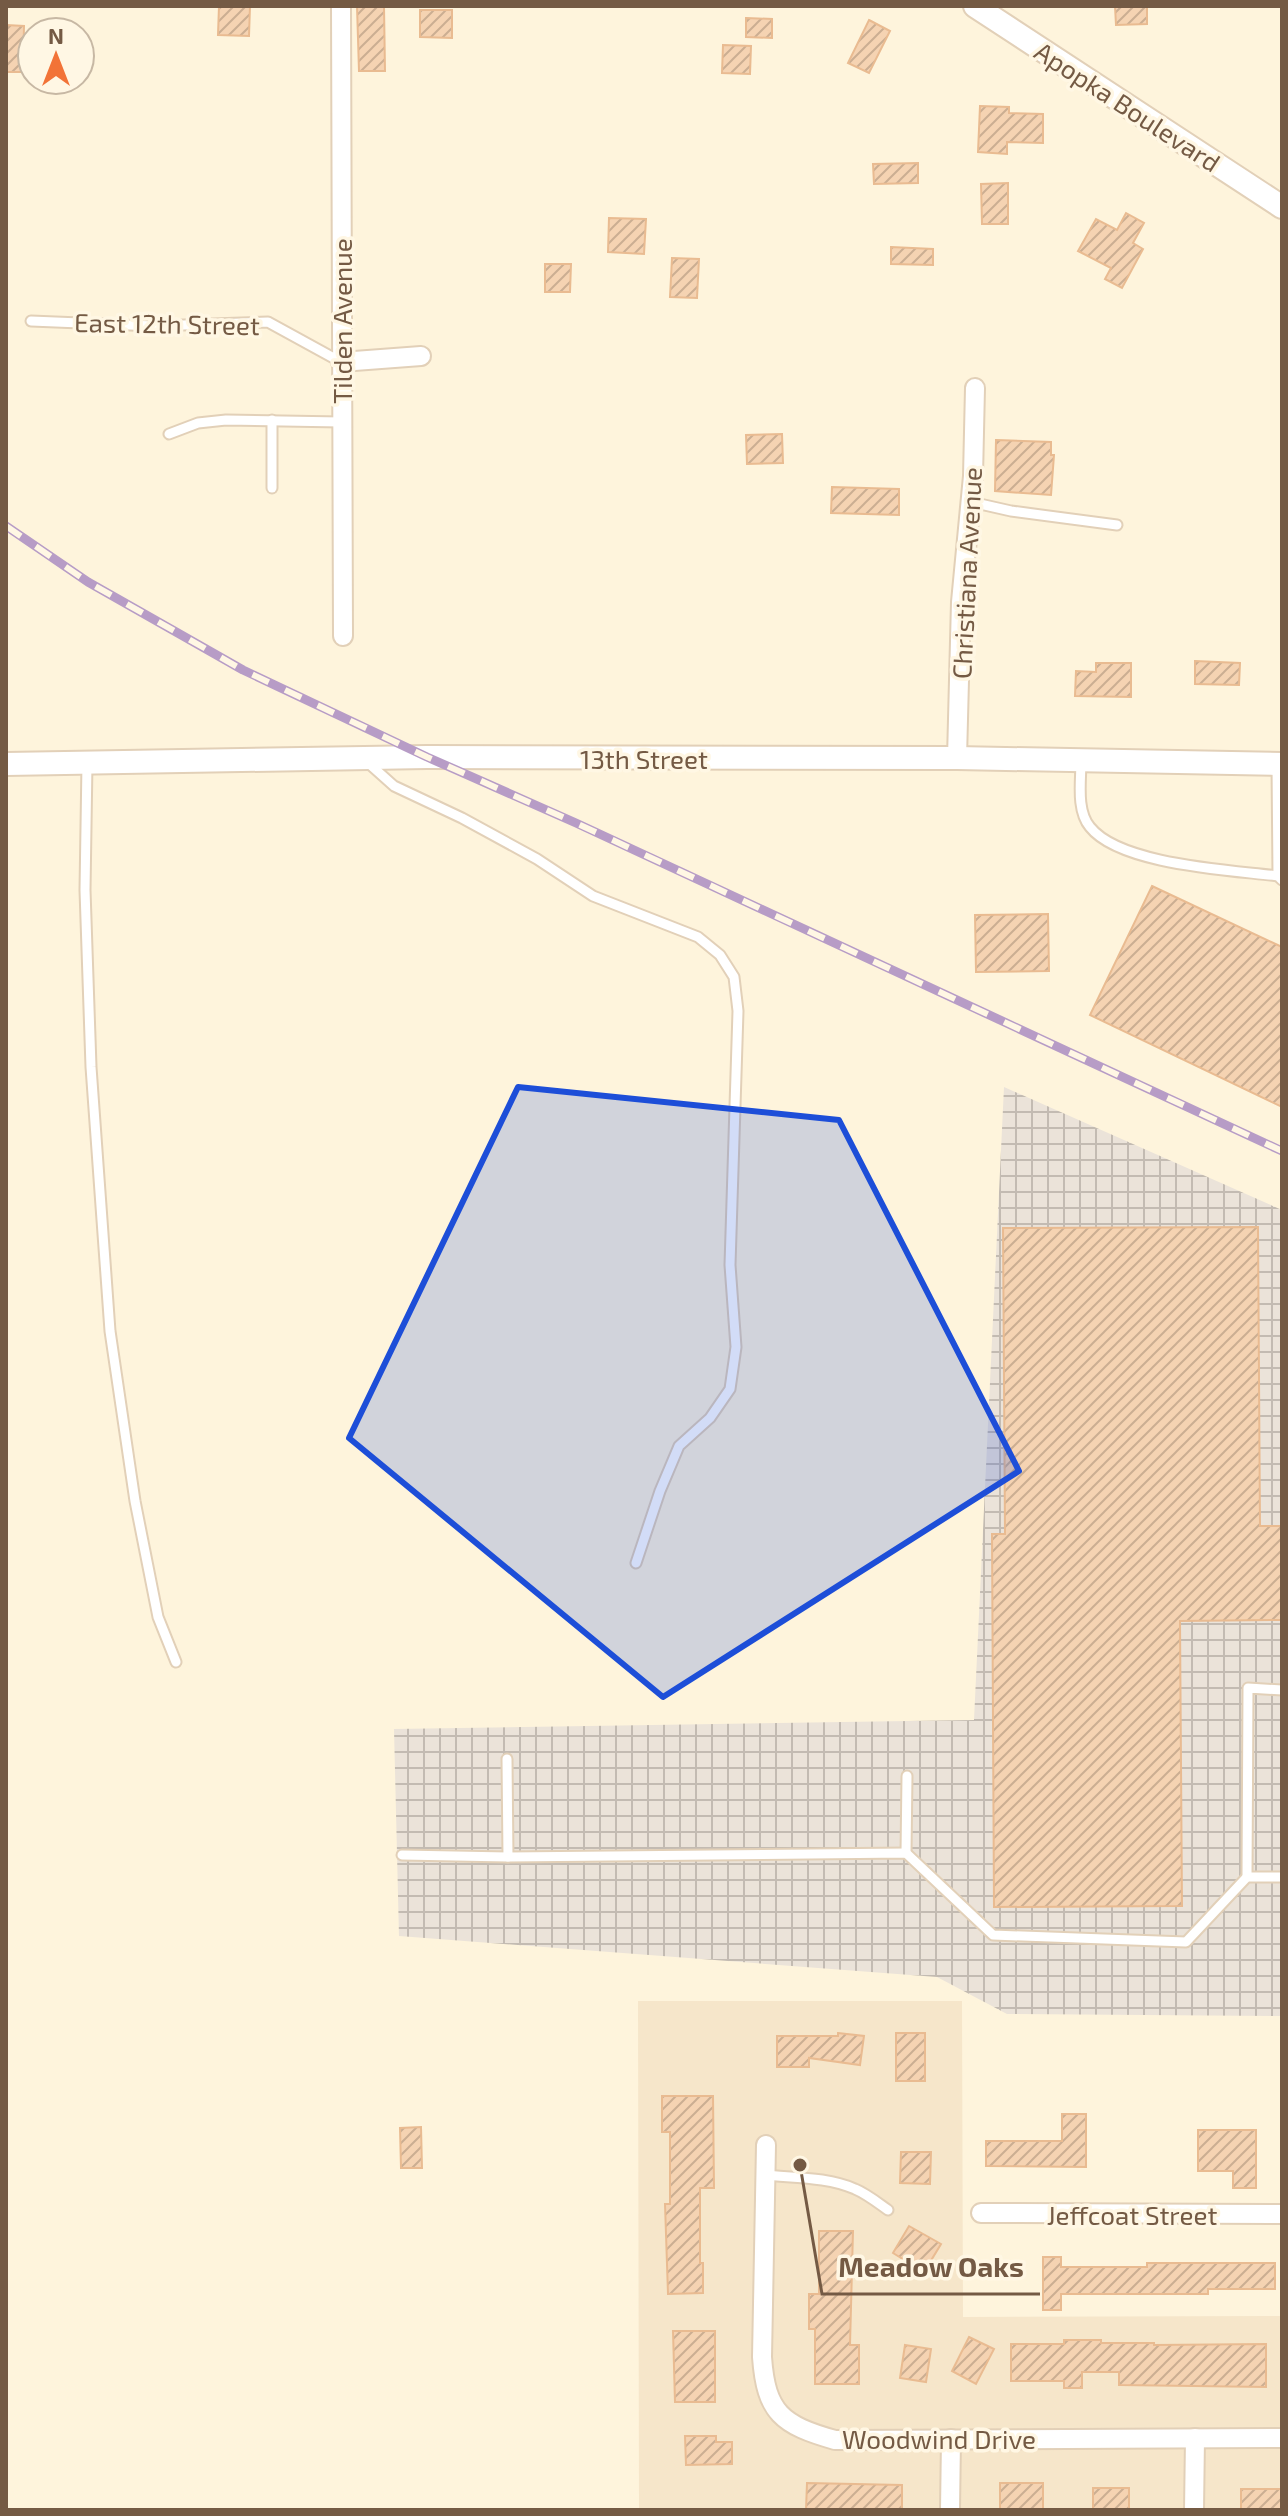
<svg xmlns="http://www.w3.org/2000/svg" width="1288" height="2516" font-family="'Exo 2',sans-serif">
<style>
.residential{fill:#f6e6ca}
.industrial{fill:url(#industrial-grid)}
.building{fill:url(#building-hatch);stroke:#e9bb91;stroke-width:2}
.lines{fill:none;stroke-linecap:round;stroke-linejoin:round}
.service-casing{stroke:#e2d0b8;stroke-width:13}
.minor-casing{stroke:#e2d0b8;stroke-width:22}
.tertiary-casing{stroke:#e2d0b8;stroke-width:26}
.service{stroke:#fff;stroke-width:9}
.minor{stroke:#fff;stroke-width:18}
.tertiary{stroke:#fff;stroke-width:22}
.rail-casing{stroke:#b79cc6;stroke-width:9}
.rail{stroke:#fff7e4;stroke-width:6;stroke-dasharray:18;stroke-linecap:butt}
.marked{fill:#1d4ed8;fill-opacity:0.2;stroke:#1d4ed8;stroke-width:6;stroke-linejoin:round}
.labels{text-anchor:middle;dominant-baseline:central;stroke-width:7;stroke-linejoin:round;paint-order:stroke}
.street-label{font-size:26px;fill:#745a44;stroke:#fff7e4}
.leader{fill:none;stroke:#745a44;stroke-width:3}
.callout-dot{fill:#745a44;stroke:#fff7e4;stroke-width:3}
.callout-label{font-size:28px;text-anchor:middle;font-weight:bold;fill:#745a44;stroke:#fff7e4;stroke-width:7;stroke-linejoin:round;paint-order:stroke}
</style>
<defs>
<pattern id="industrial-grid" width="8" height="8" patternUnits="userSpaceOnUse" patternTransform="scale(2)"><rect width="8" height="8" fill="#ebe3d9"/><path d="M0 4h8M4 0v8" fill="none" stroke="#c3bbb2"/></pattern>
<pattern id="building-hatch" width="6" height="6" patternUnits="userSpaceOnUse" patternTransform="scale(2)"><rect width="6" height="6" fill="#f5d3b2"/><path d="M-1 1l2-2M0 6l6-6M5 7l2-2" fill="none" stroke="#cbae92"/></pattern>
</defs>
<rect width="100%" height="100%" fill="#fef4dc"/>
<!-- residential -->
<path class="residential" d="M638 2001H962L963 2317 1282 2316V2510H639Z"/>
<!-- industrial -->
<path class="industrial" d="M1004 1087 1282 1210V2016L1007 2014 937 1977 399 1936 394 1729 974 1720Z"/>
<!-- building -->
<g class="building">
<path d="M219 6H250L249 36 218 35Z"/>
<path d="M357 6H384L385 71H359Z"/>
<path d="M1115 6H1147V24L1116 25Z"/>
<path d="M420 10H452V38L420 37Z"/>
<path d="M746 18 772 19V38L746 37Z"/>
<path d="M869 20 890 31 869 73 848 63Z"/>
<path d="M6 25 24 26 23 72H6Z"/>
<path d="M723 45 751 46 750 74 722 73Z"/>
<path d="M980 106 1009 107V113L1043 114V143L1007 142V154L978 152Z"/>
<path d="M918 163V183L874 184 873 164Z"/>
<path d="M1008 183V224H982L981 184Z"/>
<path d="M1126 213 1144 223 1133 243 1143 249 1122 288 1105 279 1111 268 1078 251 1096 219 1117 230Z"/>
<path d="M609 218 646 219 644 254 608 252Z"/>
<path d="M891 247 933 249V265L891 264Z"/>
<path d="M672 258 699 259 697 298 670 297Z"/>
<path d="M545 264H571L570 292H545Z"/>
<path d="M782 434 783 463 747 464 746 435Z"/>
<path d="M996 440 1051 442V455H1054L1051 495 995 491Z"/>
<path d="M832 487 899 489V515L831 513Z"/>
<path d="M1195 661 1240 663 1239 685 1195 684Z"/>
<path d="M1096 663H1131V697L1075 696 1076 671 1096 672Z"/>
<path d="M1152 886 1282 947V1107L1090 1015Z"/>
<path d="M1048 914 1049 971 976 972 975 915Z"/>
<path d="M1258 1227 1260 1526H1282V1620L1180 1621 1182 1906 994 1907 992 1534H1005L1003 1228Z"/>
<path d="M838 2033 864 2036 860 2065 809 2058V2067H777V2036H838Z"/>
<rect x="896" y="2033" width="29" height="48"/>
<path d="M662 2096H713L714 2188H700V2263H703V2293L668 2294 665 2204H670V2132H662Z"/>
<path d="M1062 2114H1086V2167L986 2166V2141H1062Z"/>
<path d="M421 2127 422 2168H401L400 2128Z"/>
<path d="M1198 2130H1256V2188H1233V2171H1198Z"/>
<path d="M901 2152H931L930 2184 900 2183Z"/>
<path d="M909 2226 941 2244 924 2272 893 2253Z"/>
<path d="M819 2231H853L850 2345H859V2384H815V2329H809V2294H819Z"/>
<path d="M1043 2257H1061V2267H1147V2263H1275V2289H1208V2294H1061V2310H1043Z"/>
<path d="M673 2331H715V2402H675Z"/>
<path d="M969 2337 994 2349 976 2384 952 2371Z"/>
<path d="M1064 2340H1101V2343H1154V2345L1266 2344V2387L1119 2385V2372H1082V2388H1064V2381H1011V2344H1064Z"/>
<path d="M905 2345 931 2349 926 2382 900 2378Z"/>
<path d="M685 2436H716V2442H732V2464L686 2465Z"/>
<path d="M807 2483 902 2485V2510H806Z"/>
<rect x="1000" y="2483" width="43" height="27"/>
<rect x="1093" y="2488" width="36" height="22"/>
<rect x="1241" y="2489" width="41" height="21"/>
</g>
<g class="lines">
<defs>
<g id="service">
<path d="M31 321 154 326 268 322 341 362"/>
<path d="M169 434 198 423 226 420 341 422"/>
<path d="M272 488V420"/>
<path d="M971 502 1011 511 1117 525"/>
<path d="M366 761 394 786 462 818 537 859 593 896 698 937 720 955 734 977 738 1011 730 1265 736 1347 730 1389 710 1418 679 1446 660 1491 636 1563"/>
<path d="M1081 761C1081 781 1076 810 1090 827 1120 865 1231 870 1278 876L1282 880"/>
<path d="M87 763 85 890 91 1067 110 1331 135 1501 158 1617 176 1662"/>
<path d="M1277 765 1278 876"/>
<path d="M507 1759 508 1857"/>
<path d="M906 1853 907 1776"/>
<path d="M402 1855 508 1857 906 1853 993 1935 1186 1942 1247 1877H1282"/>
<path d="M1247 1877 1248 1688 1282 1690"/>
<path d="M765 2175C795 2178 828 2177 855 2189 867 2194 878 2203 888 2210"/>
</g>
<g id="minor">
<path d="M341 6 343 636"/>
<path d="M341 362 421 356"/>
<path d="M957 758 961 602 973 476 975 388"/>
<path d="M766 2145 762 2357C766 2413 782 2425 835 2440L1282 2438"/>
<path d="M981 2213 1282 2214"/>
<path d="M950 2510 951 2439"/>
<path d="M1194 2510 1195 2438"/>
</g>
<g id="tertiary">
<path d="M975 6 1282 207"/>
<path d="M6 764 427 757 957 758 1282 764"/>
</g>
</defs>
<!-- service casing -->
<use href="#service" class="service-casing"/>
<!-- minor casing -->
<use href="#minor" class="minor-casing"/>
<!-- tertiary casing -->
<use href="#tertiary" class="tertiary-casing"/>
<!-- service -->
<use href="#service" class="service"/>
<!-- minor -->
<use href="#minor" class="minor"/>
<!-- tertiary -->
<use href="#tertiary" class="tertiary"/>
<defs>
<path id="rail" d="M6 526 88 582 243 670 427 757 576 823 1282 1151"/>
</defs>
<!-- rail casing -->
<use href="#rail" class="rail-casing"/>
<!-- rail -->
<use href="#rail" class="rail"/>
</g>
<!-- marked area -->
<path class="marked" d="M518 1087 839 1120 1019 1471 663 1697 349 1438Z"/>
<g class="labels">
<!-- street labels -->
<g class="street-label">
<text transform="translate(1128 106) rotate(33)">Apopka Boulevard</text>
<text transform="translate(341 321) rotate(-90)">Tilden Avenue</text>
<text transform="translate(167 323) rotate(1)">East 12th Street</text>
<text transform="translate(966 573) rotate(-87)">Christiana Avenue</text>
<text x="644" y="758">13th Street</text>
<text x="1132" y="2214">Jeffcoat Street</text>
<text x="939" y="2438">Woodwind Drive</text>
</g>
</g>
<!-- callouts -->
<path class="leader" d="M800 2165L822 2294H1040"/>
<circle class="callout-dot" cx="800" cy="2165" r="8"/>
<g class="callout-label">
<text x="931" y="2277">Meadow Oaks</text>
</g>
<!-- border -->
<rect width="1288" height="2516" fill="none" stroke="#745a44" stroke-width="16"/>
<!-- north arrow -->
<g transform="translate(56 56)"><circle r="38" fill="#fff7e4" stroke="#c7b8a4" stroke-width="2"/>
<path d="M0-6L14 30L0 20L-14 30Z" fill="#f27337"/>
<text y="-12" font-size="22" font-weight="bold" text-anchor="middle" fill="#745a44">N</text>
</g>
</svg>
